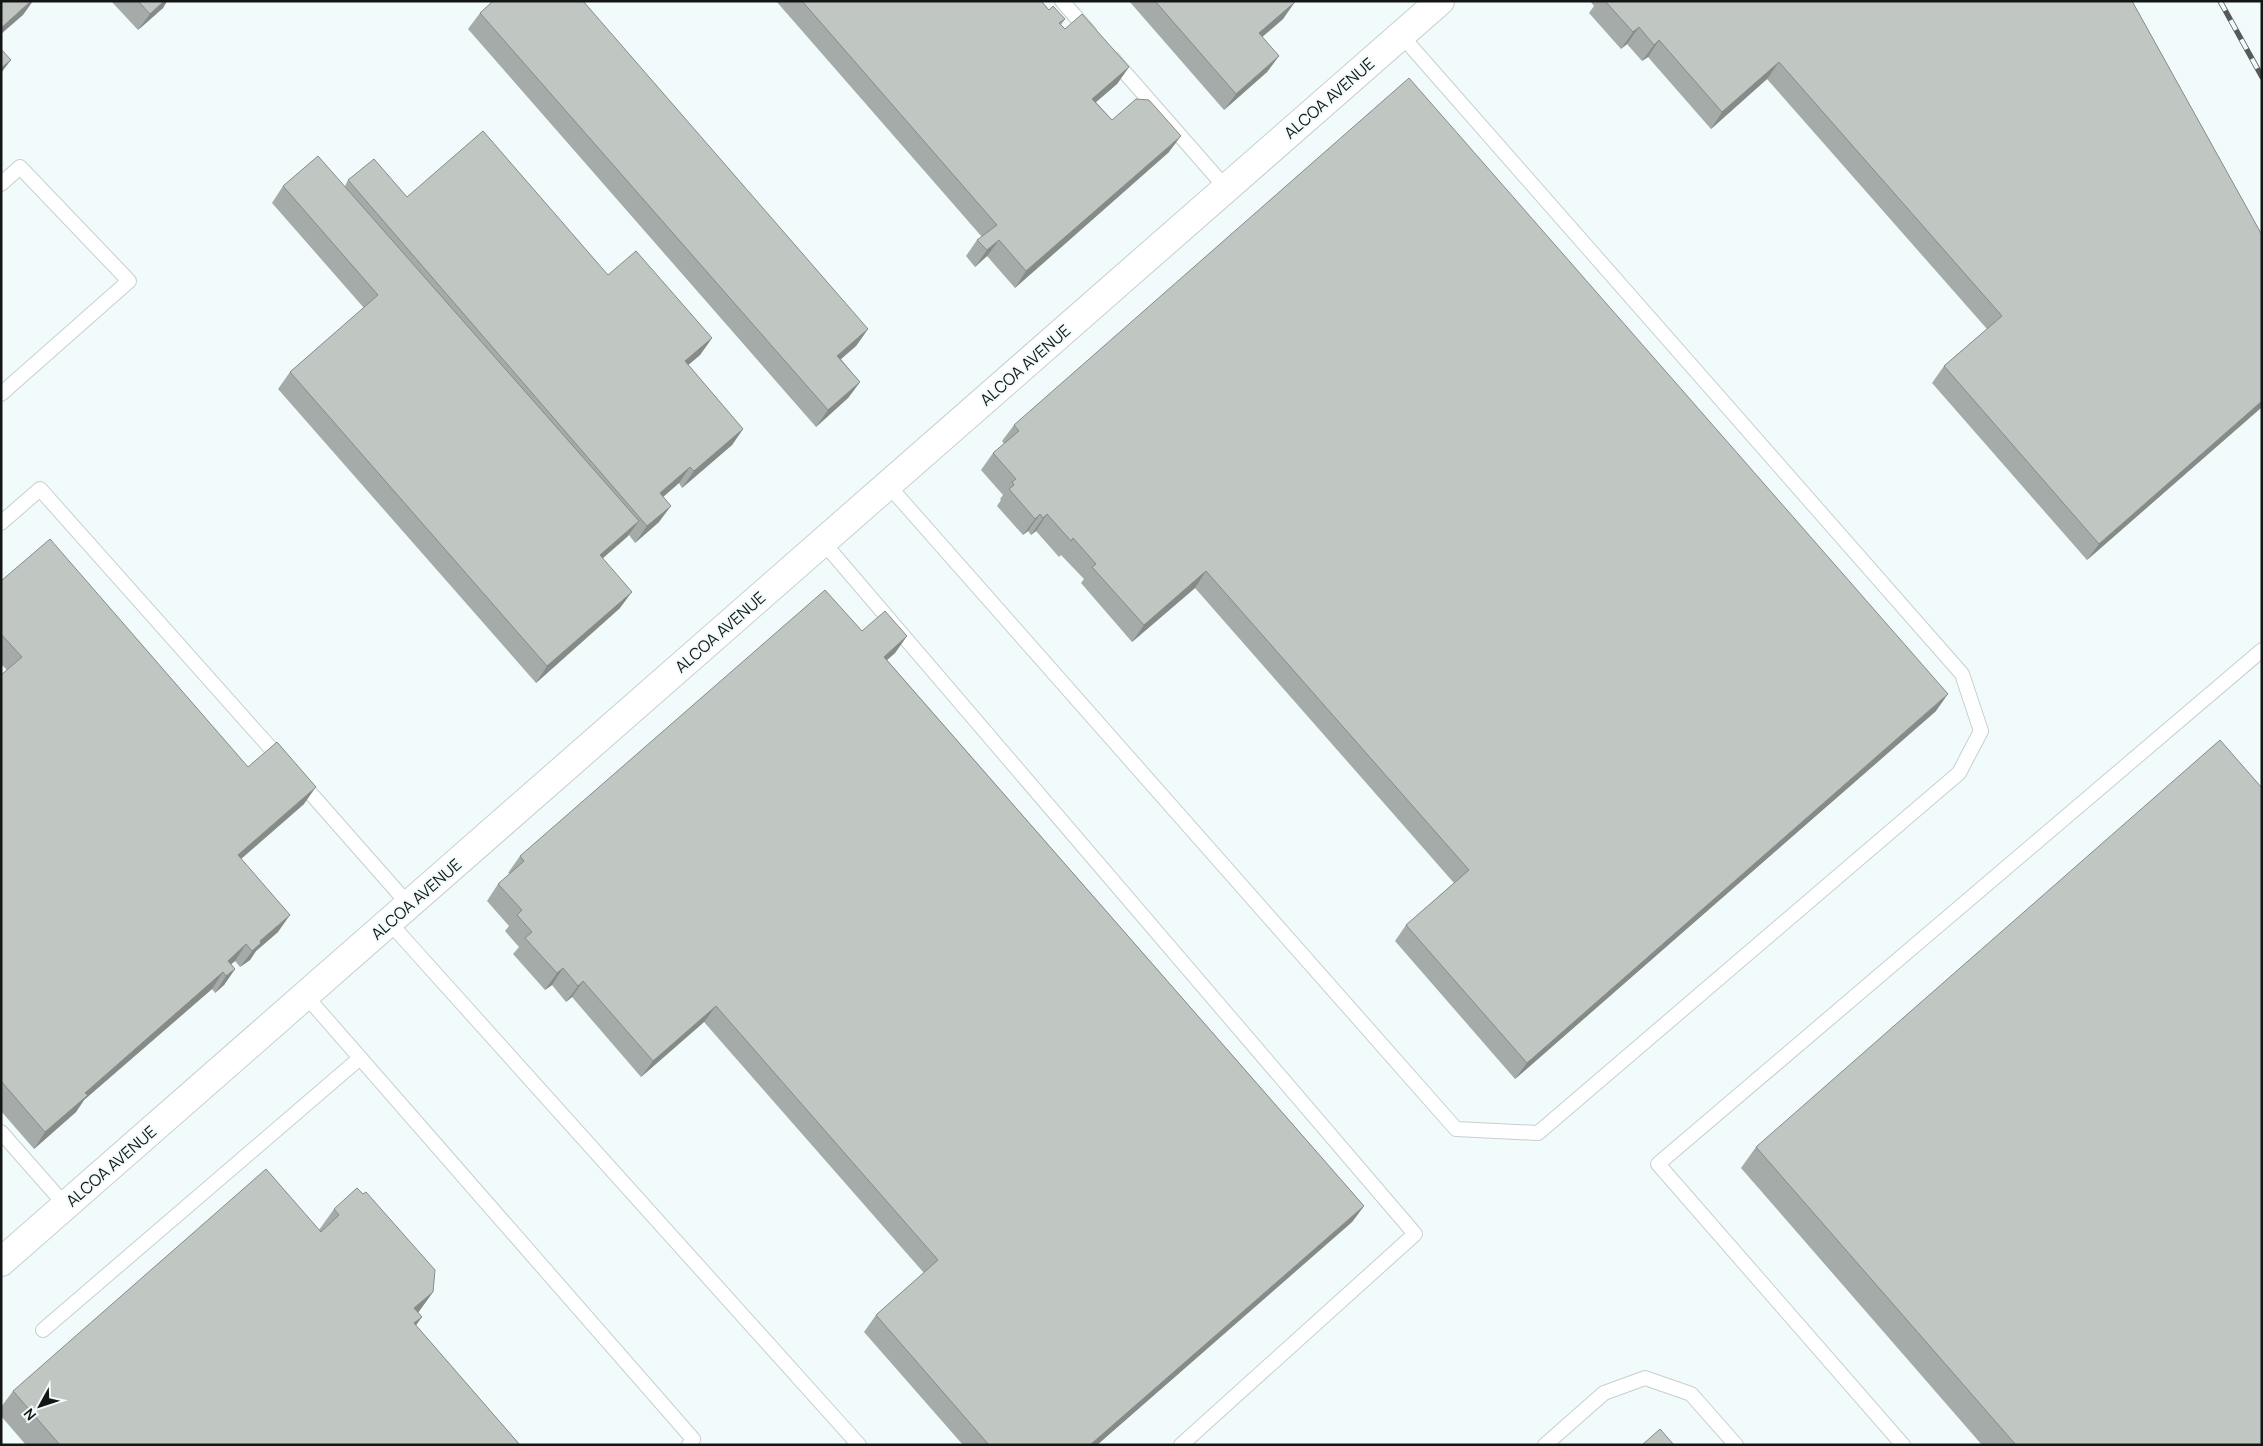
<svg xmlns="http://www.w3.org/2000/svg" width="2263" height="1446" font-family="Manrope,sans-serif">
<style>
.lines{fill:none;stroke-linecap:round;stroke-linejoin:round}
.service-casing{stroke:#c7cfcf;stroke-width:16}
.minor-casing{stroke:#c7cfcf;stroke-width:30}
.service{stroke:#fff;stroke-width:14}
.minor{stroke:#fff;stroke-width:28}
.rail-casing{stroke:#565a5a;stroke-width:5.5}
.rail{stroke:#f2fbfb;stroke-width:4;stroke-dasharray:11;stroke-linecap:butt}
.wall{fill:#a5aba8}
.shaded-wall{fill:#868b88}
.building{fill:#c0c7c3;stroke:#868b88}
.labels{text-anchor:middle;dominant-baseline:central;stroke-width:4;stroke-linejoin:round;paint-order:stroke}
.street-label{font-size:16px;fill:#141616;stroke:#f2fbfb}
</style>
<rect width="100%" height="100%" fill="#f2fbfb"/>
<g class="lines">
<defs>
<g id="service">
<path d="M1062 1 1089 32"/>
<path d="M1113 59 1226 188"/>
<path d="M1 184 20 167 129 281 1 394"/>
<path d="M888 485 1456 1129 1538 1133 1959 773 1981 731 1962 674 1401 35"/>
<path d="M1 523 40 489 283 762"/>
<path d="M823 542 1415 1234 1181 1445"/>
<path d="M299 780 409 905"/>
<path d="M389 922 859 1445"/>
<path d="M306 996 693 1439 689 1445"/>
<path d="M1 1132 66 1206"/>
<path d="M43 1330 360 1058"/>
<path d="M1545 1445 1604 1393 1645 1378 1691 1394 1736 1445"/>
<path d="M1903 1445 1658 1164 2262 650"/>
</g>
<path id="minor" d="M1 1262 1440 1"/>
</defs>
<!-- service casing -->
<use href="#service" class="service-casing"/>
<!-- minor casing -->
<use href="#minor" class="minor-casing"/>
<!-- service -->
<use href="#service" class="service"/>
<!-- minor -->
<use href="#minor" class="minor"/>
<defs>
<path id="rail" d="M2220 1 2262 77"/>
</defs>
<!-- rail casing -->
<use href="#rail" class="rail-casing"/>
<!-- rail -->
<use href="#rail" class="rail"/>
</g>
<!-- wall -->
<g class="wall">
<path d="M111 1H167L163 8 138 30Z"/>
<path d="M776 1H1041L1049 10 1065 19 1061 25 1065 29 1129 67 1117 84 1096 102 1112 120 1169 152 1015 288 987 256 975 267 966 256 977 240 982 237Z"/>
<path d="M1129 1H1294L1283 19 1262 37 1279 56 1267 72 1224 110Z"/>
<path d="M1590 1H2132L2262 407 2087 560 1932 383 1944 366 1987 329 1767 79 1711 129 1648 57 1642 61 1627 44 1621 49 1589 13 1594 6Z"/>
<path d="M480 13 868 329 856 346 841 359 860 382 848 398 816 427 468 29Z"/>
<path d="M348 180 407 197 608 275 712 338 700 355 688 365 743 429 732 445 682 488 679 483 663 497 659 522 635 543 629 535 627 537 603 558 620 608 536 683 278 389 290 372 364 308 272 203 283 186H345Z"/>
<path d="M1014 425 1936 711 1515 1079 1395 941 1406 925 1454 883 1195 588 1132 642 1081 583 1084 579 1061 555 1059 557 1036 531 1031 535 1028 531 1023 535 997 506 1001 500 1000 499 1003 495 981 470 993 453 1004 444 1002 441Z"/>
<path d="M1 581 248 767 304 804 241 859 278 932 256 951 250 960 240 967 235 961 231 964 235 969 224 985 215 993 212 989 84 1100 76 1112 34 1149 1 1111V675L7 670 1 664Z"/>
<path d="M862 631 907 636 895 653 887 660 1364 1206 1352 1222 1097 1445H963L864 1332 876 1315 924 1273 704 1022 641 1077 572 997 566 1002 552 985 545 990 513 954 519 947 505 931 509 926 487 901 498 884 510 874 508 873 520 856Z"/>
<path d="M1756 1147 2262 1445H1982L1741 1168Z"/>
<path d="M334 1209 433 1292 418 1312 416 1326 520 1445H26L1 1416V1407L13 1391 319 1230Z"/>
</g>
<!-- shaded-wall -->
<g class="shaded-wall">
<path d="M31 1H33L23 15 1 34V28Z"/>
<path d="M164 1H167L163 8 138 30 150 14Z"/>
<path d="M1295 2 1283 19 1247 50 1259 33Z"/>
<path d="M1639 27 1627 44 1621 49 1633 32Z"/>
<path d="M1659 40 1648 57 1642 61 1654 45Z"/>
<path d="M1279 56 1267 72 1224 110 1236 94Z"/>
<path d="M11 60 1 73V68Z"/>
<path d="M1779 62 1767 79 1711 129 1722 112Z"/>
<path d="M1129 67 1117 84 1081 115 1092 99Z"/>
<path d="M1181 136 1169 152 1015 288 1026 271Z"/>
<path d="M999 240 987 256 975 267 987 250Z"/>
<path d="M868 329 856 346 826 372 837 356Z"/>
<path d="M712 338 700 355 673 378 685 361Z"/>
<path d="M860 382 848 398 816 427 828 410Z"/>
<path d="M2262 401V407L2087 560 2099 544Z"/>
<path d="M743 429 732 445 682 488 694 471Z"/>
<path d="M690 467 679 483 648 510 660 493Z"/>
<path d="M671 506 659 522 635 543 647 526Z"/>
<path d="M1040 514 1028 531 1023 535 1035 519Z"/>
<path d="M1047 514 1036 531 1031 535 1043 518Z"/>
<path d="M639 521 627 537 588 571 600 555Z"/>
<path d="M1206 571 1195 588 1132 642 1144 625Z"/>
<path d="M632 592 620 608 536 683 547 666Z"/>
<path d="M907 636 895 653 872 673 884 657Z"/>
<path d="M1948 694 1936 711 1515 1079 1527 1063Z"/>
<path d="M316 787 304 804 226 872 238 855Z"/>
<path d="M290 915 278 932 256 951 250 960 240 967 260 941Z"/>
<path d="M246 944 235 961 216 977 228 961Z"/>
<path d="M563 968 552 985 545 990 557 973Z"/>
<path d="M235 969 224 985 215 993 226 976Z"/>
<path d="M223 972 212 989 84 1100 76 1112 34 1149 45 1132 85 1093Z"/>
<path d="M583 981 572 997 566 1002 578 986Z"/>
<path d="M716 1006 704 1022 641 1077 653 1061Z"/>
<path d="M1364 1206 1352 1222 1097 1445H1090Z"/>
<path d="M433 1292 418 1313 414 1308Z"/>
<path d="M422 1317 407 1338 414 1323Z"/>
</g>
<!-- building -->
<g class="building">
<path d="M1 1H31L1 28Z"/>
<path d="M138 1H164L150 14Z"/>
<path d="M493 1H583L868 329 837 356 860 382 828 410 480 13Z"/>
<path d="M802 1H1041L1049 10 1053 6 1065 19 1059 23 1065 29 1082 14 1129 67 1092 99 1112 120 1136 99 1149 100 1181 136 1026 271 999 240 987 250 977 240 997 225Z"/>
<path d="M1155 1H1294L1295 2 1259 33 1279 56 1236 94Z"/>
<path d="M1605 1H2132L2262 235V401L2099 544 1944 366 2002 316 1779 62 1722 112 1659 40 1654 45 1639 27 1633 32Z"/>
<path d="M1 49 11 60 1 68Z"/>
<path d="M1409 78 1948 694 1527 1063 1406 925 1469 870 1206 571 1144 625 1092 567 1096 564 1073 538 1071 541 1047 514 1043 518 1040 514 1035 519 1009 489 1014 485 1012 482 1016 479 993 453 1019 431 1014 425Z"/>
<path d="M483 131 608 275 636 251 712 338 685 361 743 429 694 471 690 467 660 493 671 506 647 526 348 180 374 159 407 197Z"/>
<path d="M318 156 639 521 600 555 632 592 547 666 290 372 378 295 283 186Z"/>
<path d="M50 539 248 767 277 742 316 787 238 855 290 915 260 941 261 943 252 951 246 944 228 961 235 969 226 976 223 972 85 1093 88 1095 45 1132 1 1081V675L22 657 1 634V581Z"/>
<path d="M825 590 862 631 885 611 907 636 884 657 1364 1206 1090 1445H989L876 1315 938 1260 716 1006 653 1061 583 981 578 986 563 968 557 973 525 938 532 932 517 915 522 910 498 884 524 861 520 856Z"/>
<path d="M2220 740 2262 788V1445H2016L1756 1147Z"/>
<path d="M266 1169 321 1232 339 1215 334 1209 357 1188 363 1194 366 1192 435 1270 433 1292 414 1308 422 1317 414 1323 520 1445H60L13 1391Z"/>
<path d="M1660 1429 1674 1445H1642Z"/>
</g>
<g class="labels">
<!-- street labels -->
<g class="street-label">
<text transform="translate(1329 98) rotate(-41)">ALCOA AVENUE</text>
<text transform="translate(1025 365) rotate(-41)">ALCOA AVENUE</text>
<text transform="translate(720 632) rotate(-41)">ALCOA AVENUE</text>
<text transform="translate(416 899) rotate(-41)">ALCOA AVENUE</text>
<text transform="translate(111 1166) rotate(-41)">ALCOA AVENUE</text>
</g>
</g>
<!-- border -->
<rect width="2263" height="1446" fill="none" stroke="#141616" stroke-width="5"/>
<!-- north arrow -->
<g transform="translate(40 1406) rotate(230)" stroke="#f2fbfb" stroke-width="4" paint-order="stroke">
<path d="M0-4L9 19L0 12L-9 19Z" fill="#141616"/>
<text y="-8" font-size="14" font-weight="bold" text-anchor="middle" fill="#141616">N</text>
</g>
</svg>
